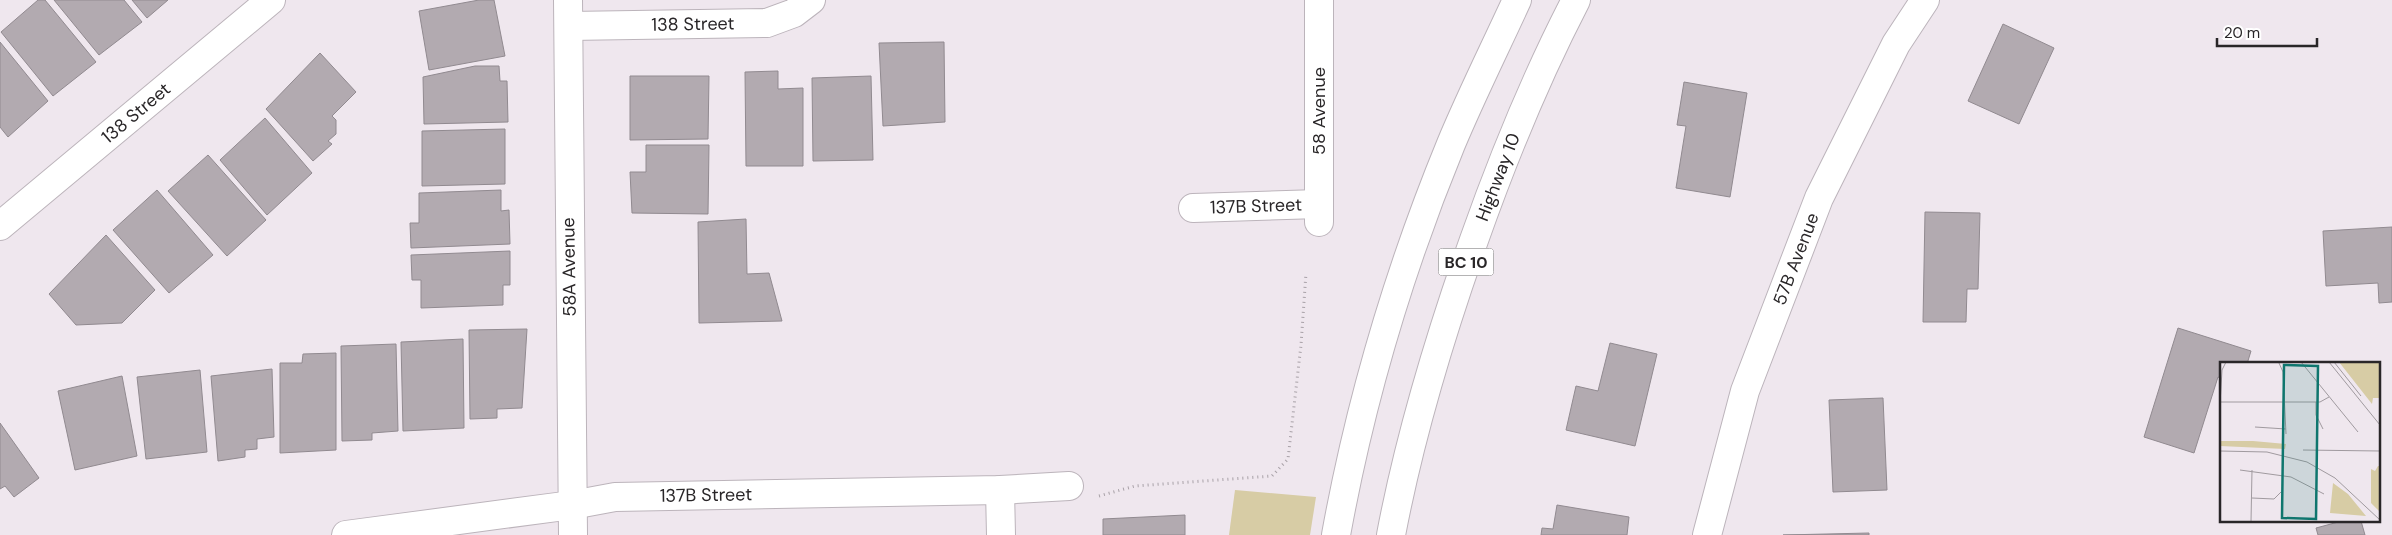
<svg xmlns="http://www.w3.org/2000/svg" width="2392" height="535" font-family="'DM Sans',sans-serif">
<style>
.green{fill:#d7cca5}
.building{fill:#b2aab0;stroke:#918a90}
.lines{fill:none;stroke-linecap:round;stroke-linejoin:round}
.minor-casing{stroke:#bcb4bb;stroke-width:30}
.trunk-casing{stroke:#bcb4bb;stroke-width:30}
.path{stroke:#a8a1a7;stroke-width:3;stroke-dasharray:1 4;stroke-linecap:butt}
.minor{stroke:#fff;stroke-width:28}
.trunk{stroke:#fff;stroke-width:28}
.labels{text-anchor:middle;dominant-baseline:central;stroke-width:4;stroke-linejoin:round;paint-order:stroke}
.shield{fill:#fff;stroke:#696768;stroke-width:1}
.shield-label{font-size:16px;font-weight:bold;fill:#292628}
.street-label{font-size:18px;fill:#292628;stroke:#fff}
.inset-road{fill:none;stroke:#a09a9f;stroke-width:1}
.view{fill:#0f766e;fill-opacity:0.15;stroke:#0f766e;stroke-width:2.5}
.inset-edge{fill:none;stroke:#292628;stroke-width:2.5}
</style>
<rect width="100%" height="100%" fill="#efe7ee"/>
<!-- green -->
<path class="green" d="M1235 490 1316 497 1310 535H1229Z"/>
<!-- building -->
<g class="building">
<path d="M38 0H45L96 62 53 96 1 32Z"/>
<path d="M54 0H124L142 22 99 55Z"/>
<path d="M132 0H168L147 18Z"/>
<path d="M479 0H494L505 56 429 70 419 11Z"/>
<path d="M2003 24 2054 48 2019 124 1968 101Z"/>
<path d="M0 42 48 101 8 137 0 127Z"/>
<path d="M944 42 945 122 883 126 879 43Z"/>
<path d="M320 53 356 92 332 116 336 120V134L328 141 332 144 313 161 266 109Z"/>
<path d="M475 66H499L500 81H507L508 122 424 124 423 77Z"/>
<path d="M778 71V89L803 88V166H746L745 72Z"/>
<path d="M630 76H709L708 139 630 140Z"/>
<path d="M871 76 873 160 813 161 812 78Z"/>
<path d="M1684 82 1747 93 1730 197 1676 188 1686 126 1677 125Z"/>
<path d="M265 118 312 173 267 215 220 160Z"/>
<path d="M505 129V184L422 186V131Z"/>
<path d="M646 145H709L708 214 632 213 630 172H646Z"/>
<path d="M208 155 266 220 227 256 168 191Z"/>
<path d="M157 190 213 255 169 293 113 230Z"/>
<path d="M501 190V211L509 210 510 244 411 248 410 223H419V193Z"/>
<path d="M1925 212 1980 213 1978 289H1967L1966 322H1923Z"/>
<path d="M746 219 747 274 769 273 782 321 699 323 698 222Z"/>
<path d="M2392 227V302L2379 303 2378 283 2326 286 2323 231Z"/>
<path d="M106 235 155 290 122 323 76 325 49 294Z"/>
<path d="M510 251V285H503V305L421 308V280H412L411 255Z"/>
<path d="M2178 328 2251 351 2247 364H2221V378L2218 377 2194 453 2144 437Z"/>
<path d="M527 329 522 408 497 409V418L470 419 469 330Z"/>
<path d="M463 339 464 428 403 431 401 342Z"/>
<path d="M1610 343 1657 354 1635 446 1566 430 1576 386 1598 391Z"/>
<path d="M396 344 398 431 372 433V440L342 441 341 346Z"/>
<path d="M336 353V450L280 453V363H302L303 354Z"/>
<path d="M272 369 274 437 257 439V449L245 450V457L218 461 211 376Z"/>
<path d="M200 370 207 452 146 459 137 377Z"/>
<path d="M122 376 137 456 75 470 58 391Z"/>
<path d="M1883 398 1887 490 1833 492 1829 400Z"/>
<path d="M0 423 39 478 14 497 5 486 0 489Z"/>
<path d="M1557 505 1629 517 1627 535H1541L1542 528 1553 529Z"/>
<path d="M1185 515V535H1103V519Z"/>
<path d="M2342 521H2361L2365 535H2318L2316 528Z"/>
<path d="M1869 533V535H1783Z"/>
</g>
<g class="lines">
<defs>
<g id="minor">
<path d="M568 0 573 535"/>
<path d="M1319 0V222"/>
<path d="M569 26 767 23 794 13 811 0"/>
<path d="M1193 208 1319 204"/>
<path d="M0 226 271 0"/>
<path d="M1000 490 1001 535"/>
<path d="M346 535 572 505 615 497 1000 490 1069 486"/>
<path d="M1707 535 1745 391 1819 198 1896 44 1925 0"/>
</g>
<g id="trunk">
<path d="M1336 535C1360 403 1400 268 1451 144 1471 96 1495 48 1517 0"/>
<path d="M1391 535C1410 435 1440 336 1474 240 1503 158 1536 77 1576 0"/>
</g>
</defs>
<!-- minor casing -->
<use href="#minor" class="minor-casing"/>
<!-- trunk casing -->
<use href="#trunk" class="trunk-casing"/>
<!-- path -->
<path class="path" d="M1099 496 1135 486 1272 476 1288 459 1301 345 1306 273"/>
<!-- minor -->
<use href="#minor" class="minor"/>
<!-- trunk -->
<use href="#trunk" class="trunk"/>
</g>
<g class="labels">
<!-- shield labels -->
<rect class="shield" x="1438.5" y="248.5" width="55" height="27" rx="4"/>
<g class="shield-label">
<text x="1466" y="262">BC 10</text>
</g>
<!-- street labels -->
<g class="street-label">
<text transform="translate(693 24) rotate(-1)">138 Street</text>
<text transform="translate(1319 111) rotate(-90)">58 Avenue</text>
<text transform="translate(136 113) rotate(-40)">138 Street</text>
<text transform="translate(1498 177) rotate(-69)">Highway 10</text>
<text transform="translate(1256 206) rotate(-2)">137B Street</text>
<text transform="translate(1796 259) rotate(-69)">57B Avenue</text>
<text transform="translate(569 267) rotate(-91)">58A Avenue</text>
<text transform="translate(706 495) rotate(-1)">137B Street</text>
</g>
</g>
<!-- overview -->
<g transform="translate(2220 362)">
<rect width="160" height="160" fill="#efe7ee"/>
<path d="M119 0H160V36H153L152 42ZM0 79H33L66 82 65 87 0 84ZM158 104H160V150L151 141V107L155 109ZM113 121 128 132 146 154 110 151Z" fill="#d7cca5"/>
<path class="inset-road" d="M81 0 138 70M109 0 160 63M114 0 141 34M59 1 63 10 66 72M0 40H100L109 35M96 40V53L103 67M0 42 2 8 6 0M35 65 66 67M83 88 160 89M0 89 47 90 87 100 115 116 160 158M20 108 71 115 104 132M32 136 54 137 61 130M0 137V160M31 160 32 108"/>
<path class="view" d="M64 3 98 4 96 157 62 156Z"/>
<rect width="160" height="160" class="inset-edge"/>
</g>
<!-- scale -->
<path d="M2217 38v8h100v-8" fill="none" stroke="#292628" stroke-width="2.5"/>
<text x="2224" y="38" font-size="15" fill="#292628" stroke="#ffffff" stroke-width="4" paint-order="stroke">20 m</text>
</svg>
